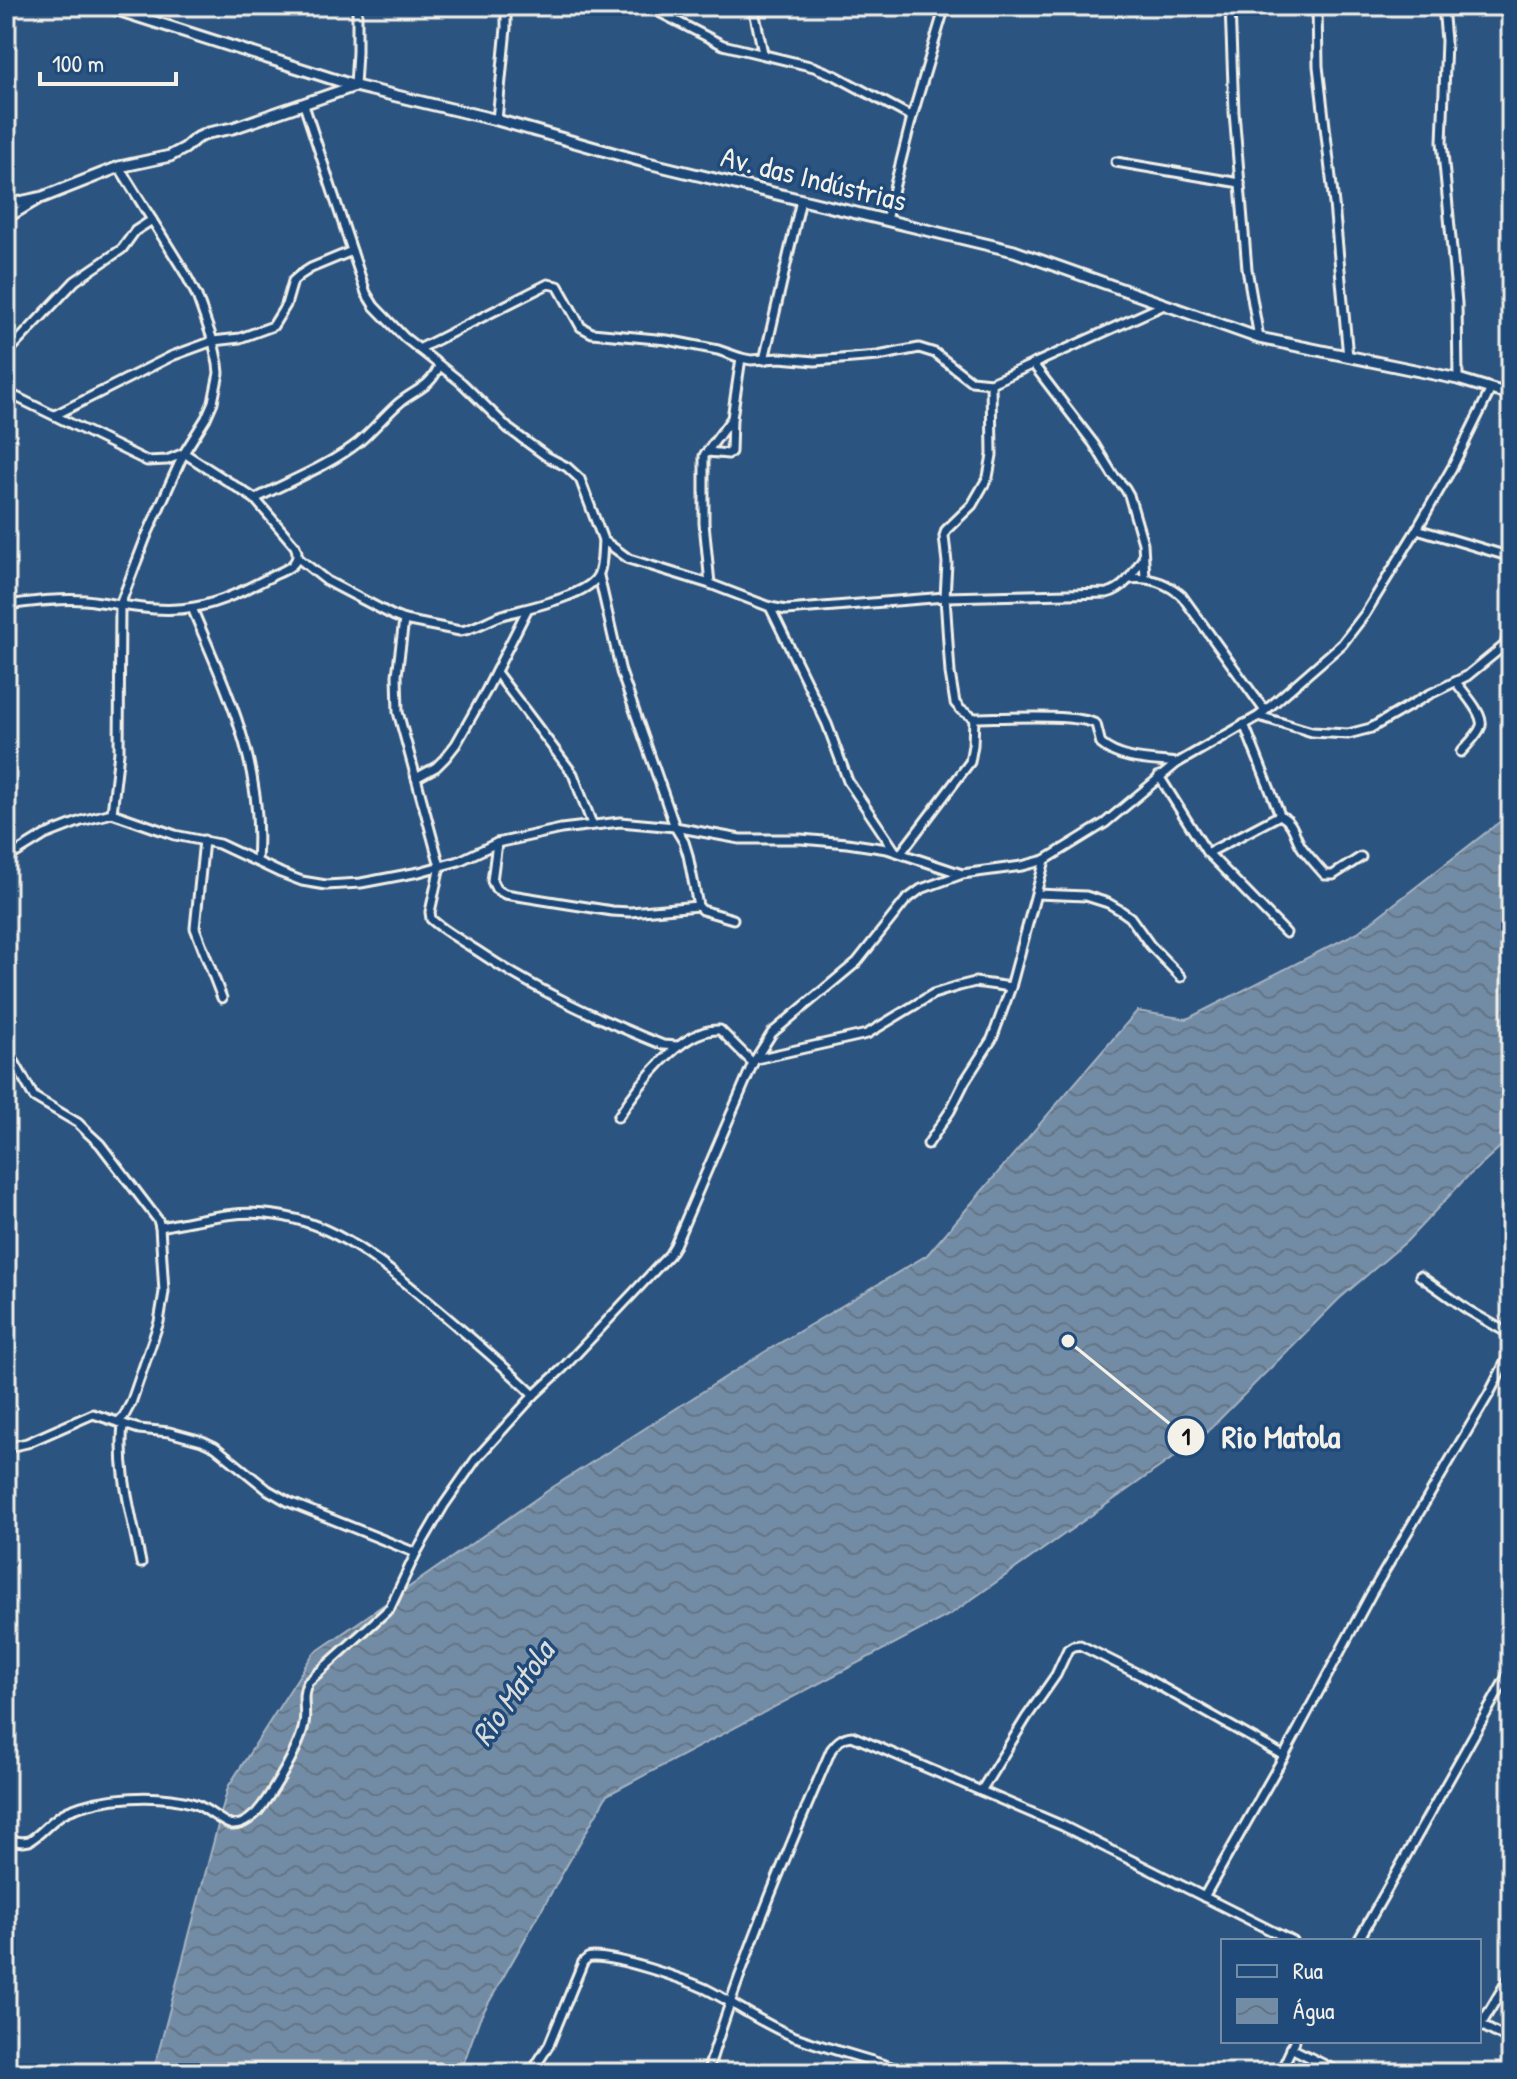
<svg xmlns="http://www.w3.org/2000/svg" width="1517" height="2079" font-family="'Patrick Hand',sans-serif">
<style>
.water{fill:url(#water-waves);stroke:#a7b4c0;stroke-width:2}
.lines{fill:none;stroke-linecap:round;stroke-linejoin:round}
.minor-casing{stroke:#f4f1e8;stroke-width:13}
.tertiary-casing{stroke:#f4f1e8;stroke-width:15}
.minor{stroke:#1f4a7a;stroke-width:7}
.tertiary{stroke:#1f4a7a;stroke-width:9}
.labels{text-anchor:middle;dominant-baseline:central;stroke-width:7;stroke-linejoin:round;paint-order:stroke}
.street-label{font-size:30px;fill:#f4f1e8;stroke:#1f4a7a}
.water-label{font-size:32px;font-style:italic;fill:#dadddb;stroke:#1f4a7a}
.leader{fill:none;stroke:#f4f1e8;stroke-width:3}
.callout-dot{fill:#f4f1e8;stroke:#1f4a7a;stroke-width:3}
.mark-label{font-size:24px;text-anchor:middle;font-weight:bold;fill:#111}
.callout-label{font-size:32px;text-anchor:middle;font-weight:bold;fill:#f4f1e8;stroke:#1f4a7a;stroke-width:7;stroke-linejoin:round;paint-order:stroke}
</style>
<defs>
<pattern id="water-waves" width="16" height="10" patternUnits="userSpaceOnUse" patternTransform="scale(2)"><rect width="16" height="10" fill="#738ca6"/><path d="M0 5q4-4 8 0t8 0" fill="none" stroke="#647484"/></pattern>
</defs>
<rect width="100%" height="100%" fill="#2c5481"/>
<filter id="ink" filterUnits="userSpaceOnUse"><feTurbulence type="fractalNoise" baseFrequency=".0125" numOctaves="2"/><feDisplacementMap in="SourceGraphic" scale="16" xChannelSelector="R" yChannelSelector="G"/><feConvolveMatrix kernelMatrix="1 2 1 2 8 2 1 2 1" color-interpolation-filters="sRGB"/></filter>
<g filter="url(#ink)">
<!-- water -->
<path class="water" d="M1511 813V1137L1464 1180 1407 1241 1339 1299 1201 1438 951 1614 607 1795 480 2018 460 2073H153L228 1787 313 1654 553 1487 763 1353 927 1255 1137 1011 1187 1019 1358 932Z"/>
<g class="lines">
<defs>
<g id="minor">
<path d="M647 6 723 45 814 67 836 76 912 117"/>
<path d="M753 6 763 53"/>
<path d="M1230 6 1234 112 1247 269 1259 338"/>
<path d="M1317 6 1318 66 1334 204 1348 357"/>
<path d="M1443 6 1446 41 1442 142 1457 303 1458 379"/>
<path d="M355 86 357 52V6"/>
<path d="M304 105 366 293 374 306 404 337 462 383 509 429 546 456 567 467 580 479 603 540 629 559 710 584 770 607 786 610 945 597 1107 593C1125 589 1134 572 1143 558"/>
<path d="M497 120 506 28V6"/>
<path d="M1116 162 1240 183"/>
<path d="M6 219 38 200"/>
<path d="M886 220 912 117 945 6"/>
<path d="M419 349 548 284 558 286 581 327 592 333 667 340 718 350 741 358 751 360 780 358 815 361 878 356 919 348 935 353 971 381 991 383 1164 305"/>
<path d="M6 354 75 281 122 249 135 231 152 220"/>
<path d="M764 360 801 200"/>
<path d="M1033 364 1094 444 1113 475 1125 488 1129 495 1143 543 1145 578"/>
<path d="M6 392 147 461 167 460 184 453 255 499 295 546C303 563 288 569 274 575 249 588 223 602 195 607 159 614 121 604 85 600 60 598 31 602 6 605"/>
<path d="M55 415 172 356 213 341 240 338 273 326 286 305 293 281 300 275 311 268 352 251"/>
<path d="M705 454 708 452 728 454 731 452 732 418 741 358"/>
<path d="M255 499C289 481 329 466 359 442 373 430 385 415 399 403 416 389 430 388 439 366"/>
<path d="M1417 529 1511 557"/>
<path d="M298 558 327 581 394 616 404 620 460 631C476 629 490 618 506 614 527 608 586 596 597 577 603 568 602 551 603 540"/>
<path d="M599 576 621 672 675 827 684 842 688 855 698 906 702 910 733 919"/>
<path d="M1130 579C1149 577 1167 583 1182 596L1265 711"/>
<path d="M710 584 704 523V456L732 418"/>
<path d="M770 607 827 724 848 781 895 851"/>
<path d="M192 608C228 694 264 765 257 861"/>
<path d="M404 620 397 675 398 712 440 866 430 912 431 919C444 931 461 940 476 950 535 990 598 1019 663 1045L678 1046"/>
<path d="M1505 645 1511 622"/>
<path d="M496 672 573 774 592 824"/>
<path d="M1456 682C1463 692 1484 714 1481 726 1478 735 1467 745 1461 752"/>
<path d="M1259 716 1312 732 1348 734 1371 728 1428 695 1467 676 1505 645 1511 643"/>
<path d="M974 718C999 718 1078 713 1096 724L1101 744C1121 761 1152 760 1177 763"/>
<path d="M1244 724 1280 815C1296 824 1293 836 1303 849 1310 858 1318 867 1325 875H1333L1361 857"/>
<path d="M1159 776 1206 851 1286 933"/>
<path d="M416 778 436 767 445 758 456 744 486 691 527 610"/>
<path d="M112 813 119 752 120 605 146 537 184 453 206 418 213 402 219 373 218 364 213 341 197 296 185 273 119 167"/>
<path d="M204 840 195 928 222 998"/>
<path d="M497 843 492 881 496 889 505 894 612 911 630 912 698 906"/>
<path d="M901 853 970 762 973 745 974 718 961 710 955 703 950 673 945 597 947 563 944 536 946 530 972 505 988 477 992 455 991 383"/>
<path d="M1208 853 1280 815"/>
<path d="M6 859 45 835 81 821 112 813 175 835 219 844 281 873 302 881 326 885 361 883 419 872 459 861 497 843 561 829 620 822 675 827 740 839H801L847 843 887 849 962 874 1022 866 1045 860 1105 823 1177 763 1259 716 1342 644 1365 614 1417 529 1453 466 1491 389"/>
<path d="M1037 894 1086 896 1108 903 1120 910 1130 917 1150 945 1181 977"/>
<path d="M6 1033 11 1056 34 1097 78 1123 87 1132 100 1144 158 1220 160 1227 164 1292 159 1322 131 1403 124 1416 118 1422"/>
<path d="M756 1059 867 1034 933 994 959 986 975 982 1011 987"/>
<path d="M618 1117C637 1088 681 1027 720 1030L753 1063"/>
<path d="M928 1144 950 1111 965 1081 992 1039 1011 987 1045 860"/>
<path d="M160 1227C198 1220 237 1209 275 1215 338 1223 391 1270 437 1309 470 1337 503 1365 534 1395"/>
<path d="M1420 1276 1468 1310 1511 1335"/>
<path d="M123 1424C118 1471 132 1517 141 1563"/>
<path d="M6 1448 27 1443 93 1414 139 1429 169 1432 202 1441 215 1447 268 1490 289 1502 416 1553"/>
<path d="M981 1791 1026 1718 1056 1675 1068 1649 1073 1646 1080 1645 1140 1675 1284 1756"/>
<path d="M6 1840 23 1842 29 1841C43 1833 53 1817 68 1811 103 1796 158 1793 195 1804 207 1808 223 1824 232 1825 243 1826 256 1815 262 1806 275 1788 301 1745 304 1724 307 1710 300 1696 308 1682L390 1608 416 1553 444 1505 476 1459 534 1395 562 1369 669 1255 675 1245 753 1063 772 1033 857 962 906 900 921 889 960 875"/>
<path d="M1204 1897 1284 1756 1371 1594 1489 1394 1511 1351"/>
<path d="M1358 1941 1511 1669"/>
<path d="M1479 2024 1511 2041"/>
<path d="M1481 2025 1511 1974"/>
<path d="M1291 2048 1341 2073"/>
<path d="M531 2073 549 2045 583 1962C588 1958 587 1957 594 1957 619 1957 682 1978 706 1989 736 2004 762 2024 793 2036 831 2050 872 2060 910 2073"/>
<path d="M707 2073C741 1963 785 1856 831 1750 837 1742 842 1737 852 1736L1063 1826 1292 1941"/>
<path d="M867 2073 872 2061"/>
<path d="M1280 2073 1295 2041"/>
</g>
<g id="tertiary">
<path d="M105 6 355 86 497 120 648 163 1014 251 1259 338 1458 379 1511 395"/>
<path d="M6 205 43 197 119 167 170 156 185 148 195 139 208 133 233 128 355 86"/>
</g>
</defs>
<!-- minor casing -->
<use href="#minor" class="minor-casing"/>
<!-- tertiary casing -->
<use href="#tertiary" class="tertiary-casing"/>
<!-- minor -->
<use href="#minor" class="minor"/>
<!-- tertiary -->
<use href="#tertiary" class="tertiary"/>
</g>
</g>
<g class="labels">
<!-- street labels -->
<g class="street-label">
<text transform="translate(814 178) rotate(14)">Av. das Indústrias</text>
</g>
<!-- water labels -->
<g class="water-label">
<text transform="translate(512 1693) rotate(-55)">Rio Matola</text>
</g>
</g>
<!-- callouts -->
<path class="leader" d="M1068 1341L1186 1437"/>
<g class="callout-dot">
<circle cx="1068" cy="1341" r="8"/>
<circle cx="1186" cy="1437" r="20"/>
</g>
<g class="mark-label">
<text x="1186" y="1445">1</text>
</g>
<g class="callout-label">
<text x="1281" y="1448">Rio Matola</text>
</g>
<!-- margin -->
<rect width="1517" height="2079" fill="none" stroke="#1f4a7a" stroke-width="32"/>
<rect x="16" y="16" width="1485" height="2047" fill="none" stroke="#f4f1e8" stroke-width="3" filter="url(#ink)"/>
<!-- legend -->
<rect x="1221" y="1939" width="260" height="104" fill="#1f4a7a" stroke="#748da6" stroke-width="2"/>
<rect x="1237" y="1965" width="40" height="12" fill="#1f4a7a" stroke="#748da6" stroke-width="2"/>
<text x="1293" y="1979" font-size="24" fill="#f4f1e8">Rua</text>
<rect x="1237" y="1999" width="40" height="24" fill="url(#water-waves)" stroke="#748da6" stroke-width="2"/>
<text x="1293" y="2019" font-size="24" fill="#f4f1e8">Água</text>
<!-- scale -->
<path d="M40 72v12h136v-12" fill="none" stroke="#f4f1e8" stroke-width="4"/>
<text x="52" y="72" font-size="24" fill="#f4f1e8" stroke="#1f4a7a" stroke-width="6" paint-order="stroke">100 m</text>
</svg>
